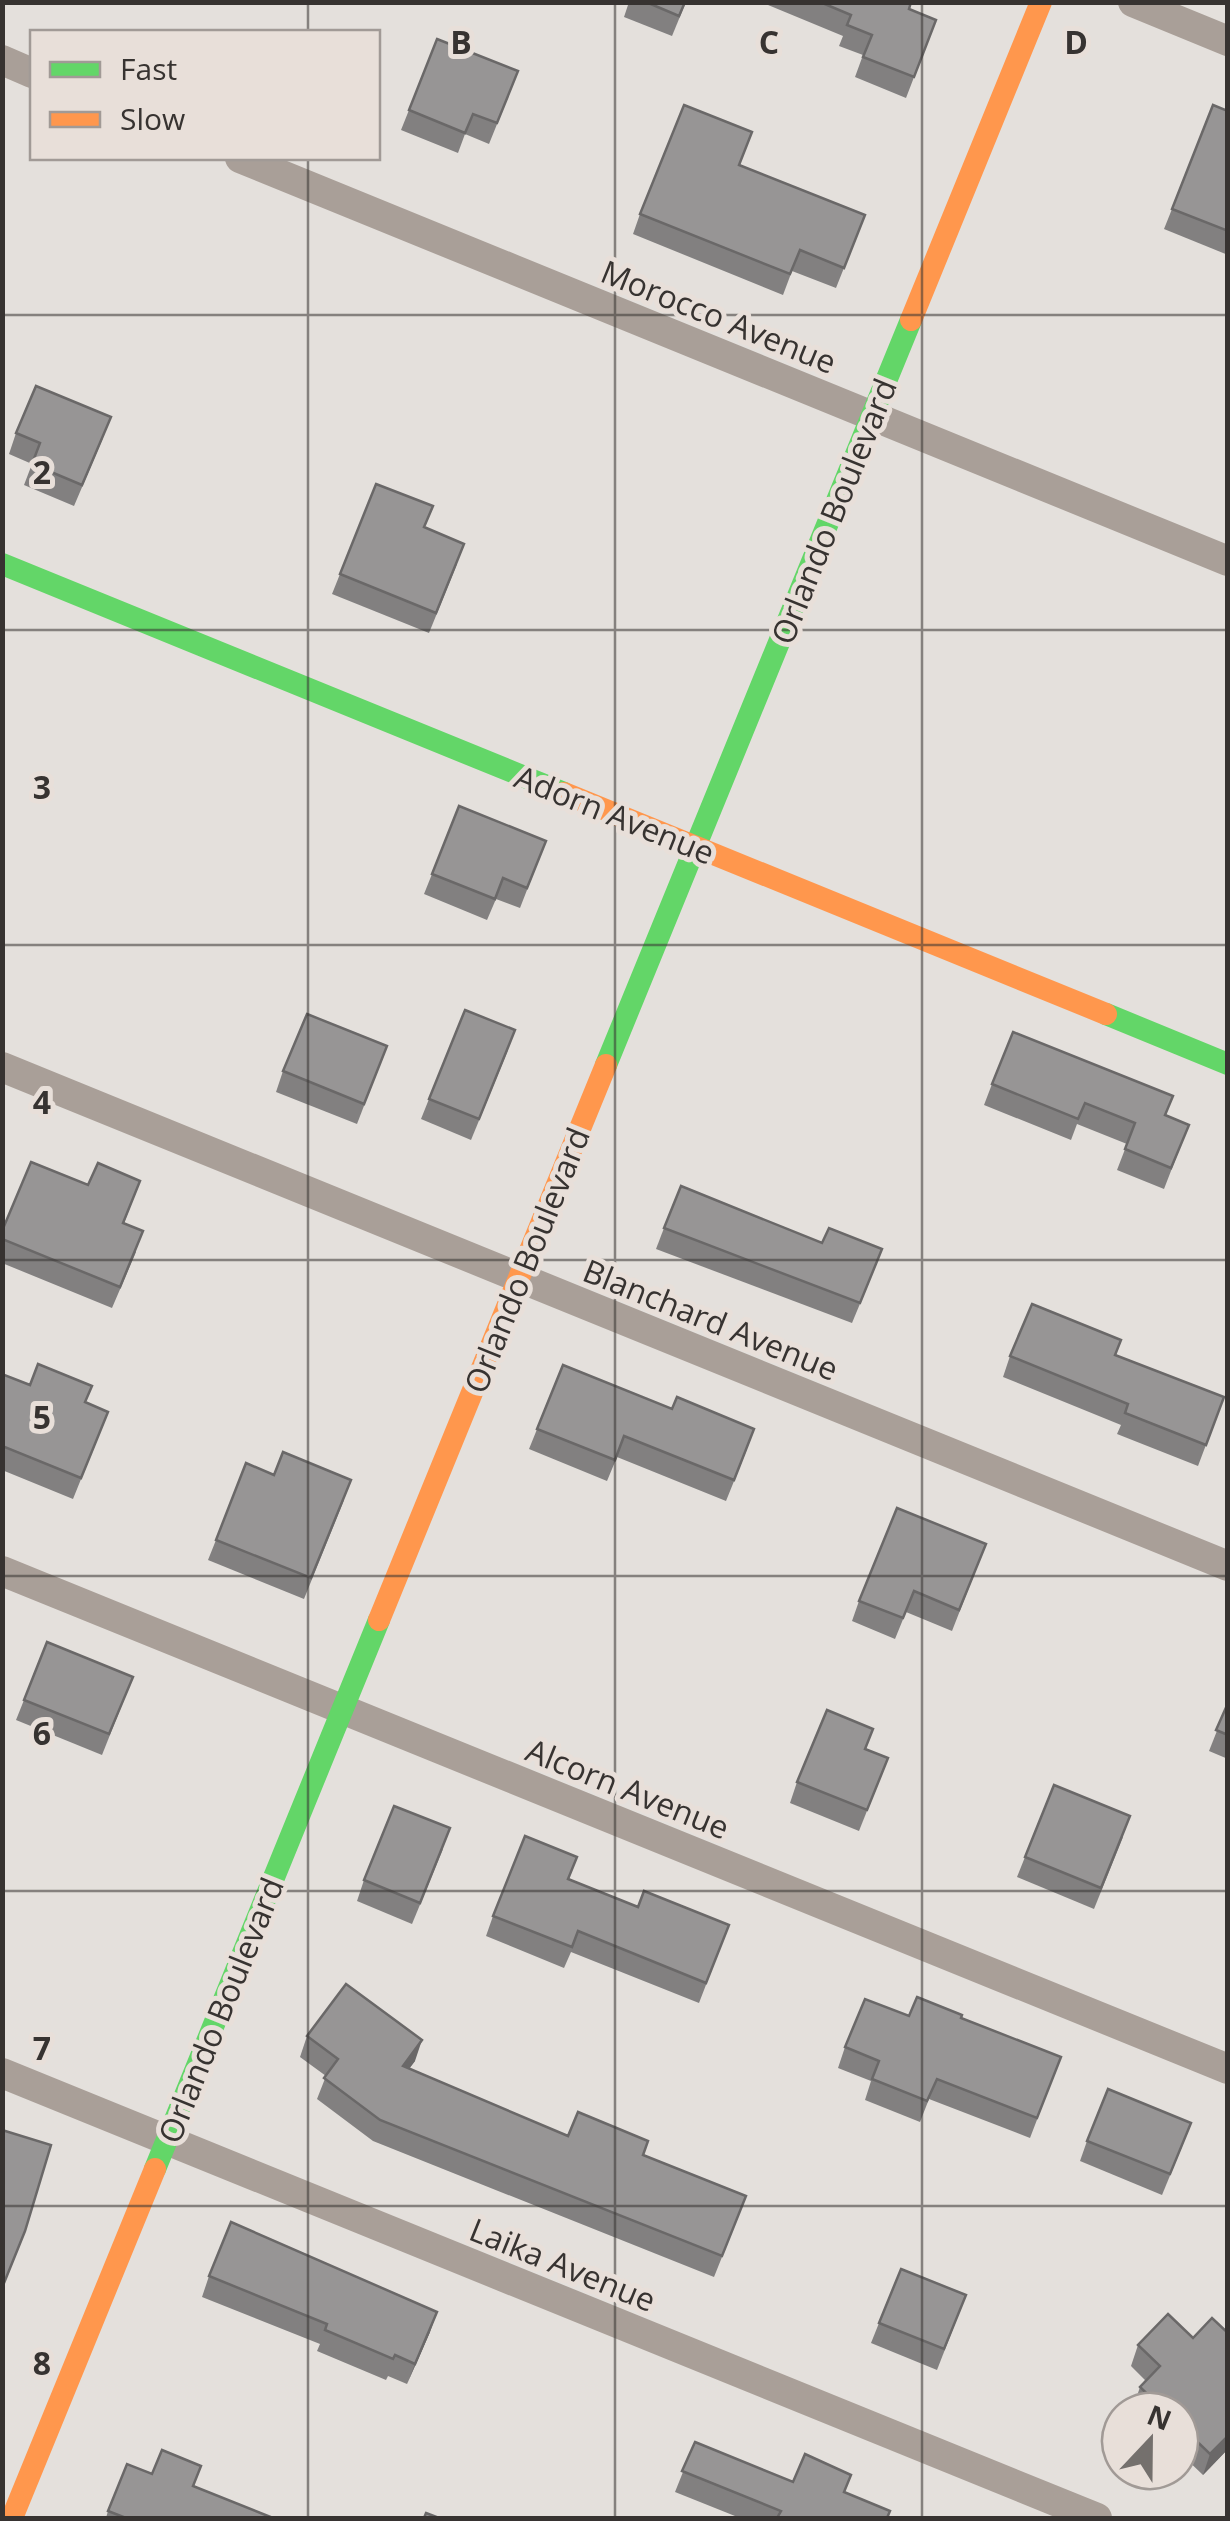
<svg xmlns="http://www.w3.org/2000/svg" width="1230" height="2521" font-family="'Open Sans',sans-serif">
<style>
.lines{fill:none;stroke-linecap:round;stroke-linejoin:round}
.street{stroke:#a99f98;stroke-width:30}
.fast{stroke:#63d668;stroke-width:22}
.slow{stroke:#ff974d;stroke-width:22}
.wall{fill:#828080}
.shaded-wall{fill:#6a6868}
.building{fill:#979595;stroke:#6a6868;stroke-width:2.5}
.grid{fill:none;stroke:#373331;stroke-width:2.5;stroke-opacity:0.55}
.labels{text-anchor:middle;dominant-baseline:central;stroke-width:10;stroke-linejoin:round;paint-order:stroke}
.street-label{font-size:32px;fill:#373331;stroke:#e8dfd9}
.grid-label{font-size:32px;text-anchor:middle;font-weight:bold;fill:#373331;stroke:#e8dfd9;stroke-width:10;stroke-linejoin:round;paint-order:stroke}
</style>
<rect width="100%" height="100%" fill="#e4e0dc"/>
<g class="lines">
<!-- street -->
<g class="street">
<path d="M1133 2 1228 41"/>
<path d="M2 60 32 73"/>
<path d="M240 158 1228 561"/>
<path d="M2 1067 1228 1566"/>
<path d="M2 1571 1228 2069"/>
<path d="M2 2073 1097 2518"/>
</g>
<!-- fast -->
<g class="fast">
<path d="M2 564 564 793"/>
<path d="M1106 1014 1228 1064"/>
<path d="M606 1065 911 320"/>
<path d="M155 2169 379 1620"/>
</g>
<!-- slow -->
<g class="slow">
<path d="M911 320 1041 2"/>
<path d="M564 793 1106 1014"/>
<path d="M379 1620 606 1065"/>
<path d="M12 2518 155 2169"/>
</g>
</g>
<!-- wall -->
<g class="wall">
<path d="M629 2H686L672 36 624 17Z"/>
<path d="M761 2H912L909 10 936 20 906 98 855 77 863 55 839 46 843 36Z"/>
<path d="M510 92 489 144 465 134 458 153 401 130 409 110Z"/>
<path d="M1228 111V255L1164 229 1172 209Z"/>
<path d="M740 165 865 215 836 288 792 271 783 295 633 234 640 214Z"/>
<path d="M16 433 103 438 74 506 24 485 32 464 9 454Z"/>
<path d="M425 528 457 564 429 633 332 594 340 574Z"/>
<path d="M546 841 520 908 496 899 487 920 424 894 432 874Z"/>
<path d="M387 1046 357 1124 276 1092 283 1071Z"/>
<path d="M508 1050 471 1140 421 1119 429 1099Z"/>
<path d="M992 1084 1166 1115 1181 1145 1164 1189 1117 1170 1127 1144 1077 1124 1071 1140 984 1105Z"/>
<path d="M140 1181 124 1223 136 1252 112 1308 2 1263V1231L88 1185Z"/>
<path d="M664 1228 874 1270 852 1323 656 1249Z"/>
<path d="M1116 1355 1224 1397 1198 1466 1117 1434 1121 1425 1003 1377 1010 1356Z"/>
<path d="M563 1365 747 1449 726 1501 617 1457 607 1481 529 1449Z"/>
<path d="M2 1374 30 1385 85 1403 100 1432 73 1499 2 1470Z"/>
<path d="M344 1500 304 1599 208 1560 216 1540Z"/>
<path d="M986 1544 952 1631 906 1612 895 1639 852 1621 859 1601Z"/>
<path d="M133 1677 102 1755 16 1720 24 1700Z"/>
<path d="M1228 1703V1759L1209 1751Z"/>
<path d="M866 1749 888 1758 859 1831 790 1803 797 1782Z"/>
<path d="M1123 1837 1094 1909 1017 1877 1025 1857Z"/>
<path d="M443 1849 412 1924 357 1901 364 1880Z"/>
<path d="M638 1907 729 1925 699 2003 571 1952 564 1968 486 1936 493 1916Z"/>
<path d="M909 2016 961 2018 1061 2057 1030 2138 929 2099 920 2122 865 2100 871 2081 838 2068 845 2047Z"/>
<path d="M307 2036 415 2061 409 2069 568 2136 643 2155 738 2217 714 2277 373 2141 317 2099 326 2076 300 2057Z"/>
<path d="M1087 2141 1183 2144 1162 2195 1080 2161Z"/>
<path d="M209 2276 430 2332 407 2384 388 2376 386 2380 317 2351 320 2344 202 2297Z"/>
<path d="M958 2316 937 2370 871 2343 879 2323Z"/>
<path d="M1193 2338 1228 2449 1203 2475 1180 2453V2411H1136L1133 2408 1140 2387 1146 2381 1131 2366 1138 2345Z"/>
<path d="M695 2442 793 2482 845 2492 887 2518H740L675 2492Z"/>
<path d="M152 2474 194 2486 273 2518H106L108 2511Z"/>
</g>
<!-- shaded-wall -->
<g class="shaded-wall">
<path d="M422 2040 415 2061 395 2087 403 2066Z"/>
<path d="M437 2312 430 2332 407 2384 415 2364Z"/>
<path d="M1228 2436V2449L1203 2475 1210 2454Z"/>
</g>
<!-- building -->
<g class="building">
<path d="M646 2H685L679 16Z"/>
<path d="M820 2H911L909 9 936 20 914 77 863 57 872 35 847 25 851 15Z"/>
<path d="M437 39 518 71 497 123 473 114 465 133 409 110Z"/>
<path d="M684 105 752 132 739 165 865 215 844 268 800 250 790 274 640 214Z"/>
<path d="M1213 105 1228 111V231L1172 209Z"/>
<path d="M36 386 111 417 82 485 32 464 40 443 16 433Z"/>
<path d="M376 484 433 506 424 527 464 544 436 613 340 574Z"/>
<path d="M459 806 546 841 527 888 503 878 495 899 432 874Z"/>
<path d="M465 1010 515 1030 479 1119 429 1099Z"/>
<path d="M307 1014 387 1046 364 1104 283 1071Z"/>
<path d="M1013 1032 1173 1096 1165 1115 1189 1125 1171 1168 1125 1149 1135 1123 1085 1103 1078 1119 992 1084Z"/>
<path d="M31 1162 88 1185 98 1163 140 1181 123 1223 143 1231 120 1287 2 1239V1231Z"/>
<path d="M681 1186 822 1243 829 1228 882 1249 860 1303 664 1228Z"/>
<path d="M1032 1304 1121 1340 1115 1355 1224 1397 1206 1445 1125 1413 1128 1404 1010 1356Z"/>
<path d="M38 1364 92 1386 85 1402 108 1412 81 1478 2 1446V1374L30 1385Z"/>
<path d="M563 1365 672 1409 677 1397 754 1429 734 1480 624 1436 615 1460 537 1429Z"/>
<path d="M283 1452 351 1480 311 1578 216 1540 246 1463 274 1475Z"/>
<path d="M897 1508 986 1544 959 1610 914 1591 903 1618 859 1601Z"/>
<path d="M47 1642 133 1677 109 1734 24 1700Z"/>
<path d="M1228 1703V1735L1216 1730Z"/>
<path d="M827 1710 873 1729 865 1749 888 1758 867 1810 797 1782Z"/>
<path d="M1054 1785 1130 1816 1101 1888 1025 1857Z"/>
<path d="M394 1806 450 1828 420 1903 364 1880Z"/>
<path d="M525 1836 577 1857 568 1879 638 1907 644 1891 729 1925 706 1983 578 1931 572 1947 493 1916Z"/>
<path d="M346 1984 422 2040 403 2066 568 2136 578 2112 648 2141 643 2155 746 2196 722 2256 380 2120 324 2078 338 2059 307 2036Z"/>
<path d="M917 1997 962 2015 961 2018 1061 2057 1037 2118 937 2079 927 2101 872 2079 879 2061 845 2047 865 1999 909 2016Z"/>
<path d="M1108 2089 1191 2123 1170 2174 1087 2141Z"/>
<path d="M2 2130 51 2145 25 2231 2 2288Z"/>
<path d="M231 2222 437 2312 415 2364 395 2355 393 2359 325 2330 327 2324 209 2276Z"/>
<path d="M901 2269 966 2295 944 2349 879 2323Z"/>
<path d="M1168 2314 1193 2338 1212 2318 1228 2333V2436L1210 2454 1180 2425V2411H1165L1140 2387 1160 2366 1138 2345Z"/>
<path d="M695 2442 793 2482 805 2454 851 2475 844 2492 890 2511 887 2518H777L781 2511 682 2471Z"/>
<path d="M162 2450 201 2466 193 2486 273 2518H126L108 2511 127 2464 152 2474Z"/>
<path d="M426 2513 439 2518H424Z"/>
</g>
<!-- grid -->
<path class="grid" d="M308 2V32M615 2V2518M922 2V2518M308 158V2518M2 315H1228M2 630H1228M2 945H1228M2 1260H1228M2 1576H1228M2 1891H1228M2 2206H1228"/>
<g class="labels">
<!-- street labels -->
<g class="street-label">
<text transform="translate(719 316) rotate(22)">Morocco Avenue</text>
<text transform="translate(833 511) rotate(-68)">Orlando Boulevard</text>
<text transform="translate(615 814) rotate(22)">Adorn Avenue</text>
<text transform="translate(526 1260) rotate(-68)">Orlando Boulevard</text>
<text transform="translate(711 1319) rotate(22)">Blanchard Avenue</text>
<text transform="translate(628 1788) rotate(22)">Alcorn Avenue</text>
<text transform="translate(220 2010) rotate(-68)">Orlando Boulevard</text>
<text transform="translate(563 2264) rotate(22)">Laika Avenue</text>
</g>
</g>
<g class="grid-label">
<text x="461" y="54">B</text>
<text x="769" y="54">C</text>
<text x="1076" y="54">D</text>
<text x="42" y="484">2</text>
<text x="42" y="799">3</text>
<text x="42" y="1114">4</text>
<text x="42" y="1429">5</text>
<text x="42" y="1745">6</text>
<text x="42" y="2060">7</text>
<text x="42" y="2375">8</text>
</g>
<!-- border -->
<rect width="1230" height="2521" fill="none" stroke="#373331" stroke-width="10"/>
<!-- legend -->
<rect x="30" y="30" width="350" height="130" fill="#e8dfd9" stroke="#a19a96" stroke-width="2.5"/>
<rect x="50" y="62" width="50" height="15" fill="#63d668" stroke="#a19a96" stroke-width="2.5"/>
<text x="120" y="80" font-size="30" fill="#373331">Fast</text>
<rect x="50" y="112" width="50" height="15" fill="#ff974d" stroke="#a19a96" stroke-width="2.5"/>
<text x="120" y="130" font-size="30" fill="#373331">Slow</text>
<!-- north arrow -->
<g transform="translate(1150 2441) rotate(22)"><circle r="48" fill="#e8dfd9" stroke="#a19a96" stroke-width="2.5"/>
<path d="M0-8L18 38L0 25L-18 38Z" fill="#74706d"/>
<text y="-15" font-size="28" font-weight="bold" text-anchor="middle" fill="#373331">N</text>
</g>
</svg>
